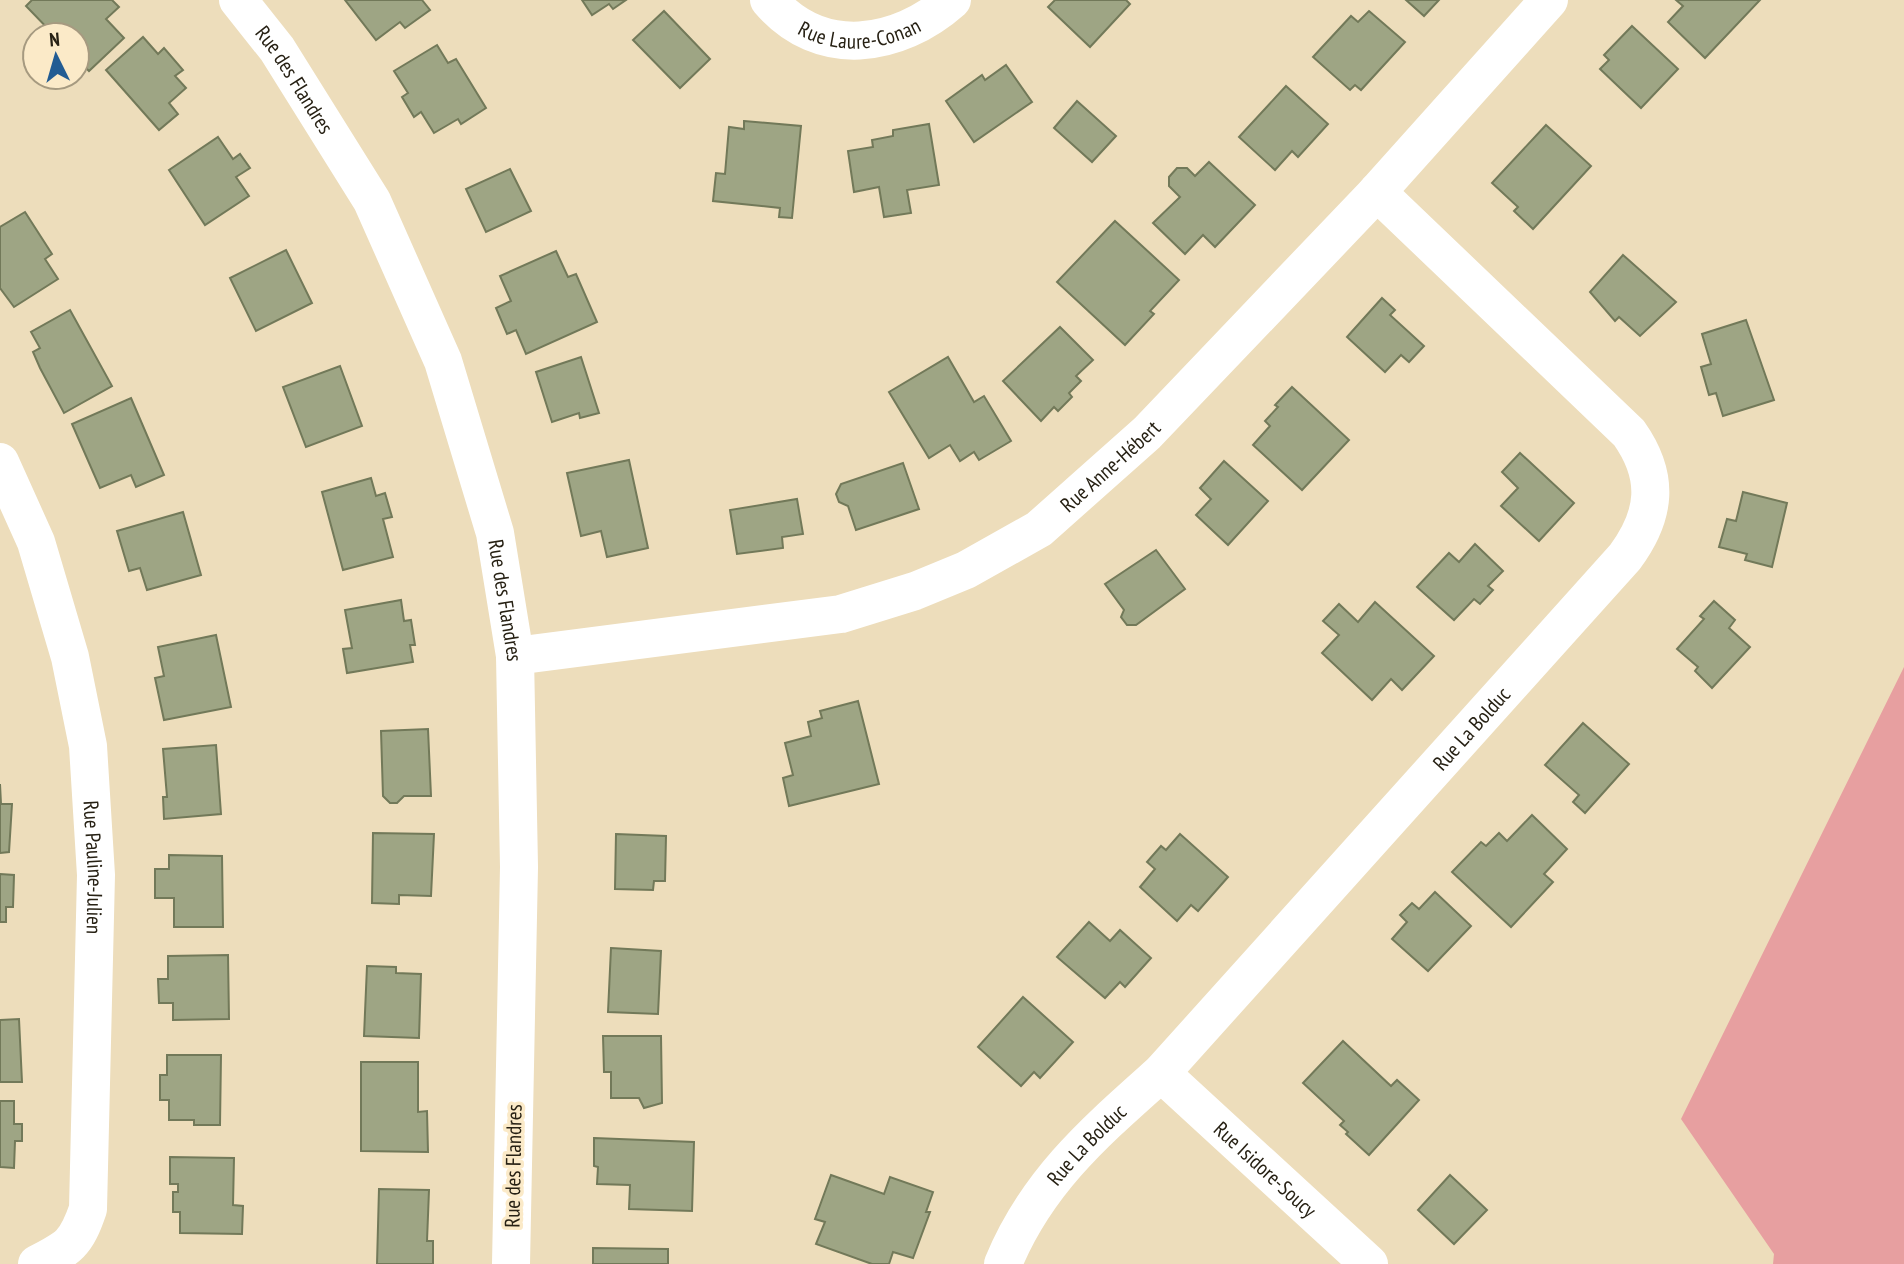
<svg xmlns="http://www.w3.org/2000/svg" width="1904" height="1264" font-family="'PT Sans Narrow',sans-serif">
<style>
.green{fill:#e79fa0}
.building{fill:#9ea584;stroke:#727959;stroke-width:2}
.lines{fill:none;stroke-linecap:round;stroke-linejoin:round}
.minor{stroke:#fff;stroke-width:38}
.labels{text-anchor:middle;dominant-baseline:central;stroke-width:7;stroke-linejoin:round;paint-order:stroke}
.street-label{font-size:21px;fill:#272114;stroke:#fbeac8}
</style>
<rect width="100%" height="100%" fill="#edddbb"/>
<!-- green -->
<path class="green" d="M1904 667V1264H1773L1774 1254 1681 1119Z"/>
<!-- building -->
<g class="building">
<path d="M32 0H112L119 7 106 19 124 38 89 71 77 59V35H54L26 6Z"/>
<path d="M345 0H422L430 10 405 28 400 22 376 40Z"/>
<path d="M582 0H626L613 9 609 4 592 15Z"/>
<path d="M1055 0H1126L1130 4 1090 47 1048 7Z"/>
<path d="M1406 0H1439L1424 16Z"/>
<path d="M1676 0H1760L1705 58 1668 22 1683 6Z"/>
<path d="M664 11 710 59 680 88 633 40Z"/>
<path d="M1369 11 1405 42 1361 90 1355 85 1350 90 1313 57 1351 16 1358 22Z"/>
<path d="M1632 26 1678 69 1641 108 1600 69 1609 60 1604 55Z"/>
<path d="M143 37 158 54 164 48 183 70 175 76 186 88 169 103 178 114 159 130 106 70Z"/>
<path d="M437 45 448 63 456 59 486 108 461 124 458 119 434 133 421 112 414 117 402 97 408 93 394 71Z"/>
<path d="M1006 65 1032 102 974 142 946 101 982 75 985 80Z"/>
<path d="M1286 86 1328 124 1298 157 1292 151 1275 170 1239 137Z"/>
<path d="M1077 101 1116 136 1092 162 1054 128Z"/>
<path d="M744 121 801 126 792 218 779 217 780 208 713 201 716 173 725 174 729 127 744 129Z"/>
<path d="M929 124 939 185 907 190 911 213 884 217 879 187 854 192 848 151 873 147 872 140 893 136V130Z"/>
<path d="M1546 125 1591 166 1533 229 1514 211 1518 207 1492 183Z"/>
<path d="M218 137 233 159 240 154 250 168 236 177 249 196 205 225 169 170Z"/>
<path d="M1209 162 1255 205 1215 247 1203 235 1185 254 1153 223 1180 197 1169 186V177L1177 168H1187L1195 176Z"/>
<path d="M510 169 531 211 486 232 466 189Z"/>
<path d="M25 212 52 254 45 259 58 279 14 307 0 288V227Z"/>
<path d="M1115 221 1179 280 1150 311 1154 314 1125 345 1057 282Z"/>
<path d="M286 250 312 303 256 331 230 278Z"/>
<path d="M556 251 568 277 576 274 597 322 526 354 516 330 507 334 496 308 511 301 500 276Z"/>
<path d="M1623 255 1676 302 1640 336 1619 317 1615 321 1590 292Z"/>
<path d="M1382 298 1395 310 1390 315 1424 346 1409 362 1401 355 1385 372 1347 337Z"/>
<path d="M70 310 112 386 64 413 40 368 33 352 40 348 31 332Z"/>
<path d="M1746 320 1774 400 1723 416 1716 393 1709 395 1701 367 1711 364 1702 334Z"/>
<path d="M1060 327 1093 360 1076 376 1081 381 1069 393 1072 397 1058 411 1054 407 1041 421 1003 381Z"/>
<path d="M581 357 599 413 580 418 579 413 552 422 536 372Z"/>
<path d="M948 357 974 402 984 396 1011 441 979 460 974 452 960 461 950 445 929 458 889 392Z"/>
<path d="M340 366 362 426 306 447 283 387Z"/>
<path d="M1292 387 1349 440 1302 490 1253 445 1270 426 1265 421 1278 407 1275 405Z"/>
<path d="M131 398 164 475 136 487 131 475 100 488 72 424Z"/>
<path d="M1520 453 1574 503 1539 541 1501 506 1518 488 1502 472Z"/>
<path d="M629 460 648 548 607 557 601 531 581 536 567 473Z"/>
<path d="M1224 461 1268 501 1228 545 1196 515 1211 499 1200 488Z"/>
<path d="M903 463 919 509 856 530 848 506 839 502 836 494 841 484Z"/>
<path d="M371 478 376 496 385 493 392 517 383 519 393 557 343 570 322 492Z"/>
<path d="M1743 492 1787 503 1772 567 1745 560 1747 554 1719 547 1727 519 1736 521Z"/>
<path d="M797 499 803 534 782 537 783 548 737 554 730 510Z"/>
<path d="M183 512 201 575 147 590 140 568 129 571 117 531Z"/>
<path d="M1475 544 1503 571 1488 586 1493 590 1480 604 1474 599 1454 620 1417 587 1449 553 1459 562Z"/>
<path d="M1156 550 1185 589 1136 625H1127L1121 617 1124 610 1105 584Z"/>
<path d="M401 600 404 621 411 620 415 645H410L413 662 347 673 343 649 352 648 345 610Z"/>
<path d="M1714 601 1735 620 1729 628 1750 647 1712 688 1695 671 1698 667 1677 649 1704 619 1700 616Z"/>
<path d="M1375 602 1434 656 1402 690 1391 679 1372 700 1322 653 1339 635 1323 621 1339 604 1358 622Z"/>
<path d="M216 635 231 707 164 720 155 678 164 676 158 647Z"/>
<path d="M858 701 879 784 789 806 783 778 793 775 785 743 811 736 808 722 822 718 820 711Z"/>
<path d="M1583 723 1629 764 1585 813 1573 802 1579 795 1545 765Z"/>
<path d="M428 729 431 796H404L397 803H390L383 796 381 731Z"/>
<path d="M216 745 221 814 164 819 163 797H167L163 749Z"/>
<path d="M0 784 1 804H12L9 852 0 853Z"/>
<path d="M1532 815 1567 849 1544 874 1553 882 1511 927 1452 872 1481 842 1486 846 1499 833 1507 841Z"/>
<path d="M373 833 434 834 431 896 399 895V904L372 903Z"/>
<path d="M616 834 666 836 665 881H654L653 890 615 889Z"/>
<path d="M1180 834 1228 877 1198 911 1191 905 1177 921 1140 887 1155 869 1147 862 1161 846 1166 850Z"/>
<path d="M169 855 222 856 223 927H174V898H155V869H169Z"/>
<path d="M0 874 14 875 13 907H6V922H0Z"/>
<path d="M1435 892 1471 926 1428 971 1392 939 1407 922 1400 915 1412 903 1419 909Z"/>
<path d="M1089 922 1110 941 1120 930 1151 958 1125 987 1120 982 1105 998 1057 957Z"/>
<path d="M611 948 661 951 658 1014 608 1012Z"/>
<path d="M228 955 229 1019 173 1020V1003H159L158 979H168V956Z"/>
<path d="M367 966 396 967V973L421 974 419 1038 364 1036Z"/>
<path d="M1023 997 1073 1042 1040 1078 1034 1072 1021 1086 978 1047Z"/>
<path d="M19 1019 22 1082H0V1020Z"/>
<path d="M603 1036H661L662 1103 644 1108 639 1098H611V1072H604Z"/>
<path d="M1343 1041 1391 1086 1397 1080 1419 1100 1369 1155 1346 1134 1348 1132 1340 1125 1344 1121 1303 1083Z"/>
<path d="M167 1055H221L220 1125H194V1120H169V1100H160V1075H167Z"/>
<path d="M361 1062H418V1112L427 1111 428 1152 361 1151Z"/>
<path d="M0 1101H14V1124H22V1141H15L14 1168 0 1167Z"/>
<path d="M594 1138 694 1142 692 1211 629 1209 630 1185 597 1184 598 1167 594 1166Z"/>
<path d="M170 1157 234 1158 233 1205 243 1206 242 1234 180 1233V1212H173V1192H178V1184H170Z"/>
<path d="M831 1175 884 1194 890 1177 933 1192 926 1212H930L913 1258 893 1252 889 1264H872L816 1244 825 1222 815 1219Z"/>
<path d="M1450 1175 1487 1210 1454 1244 1418 1210Z"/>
<path d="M379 1189 429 1190 427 1241H433V1264H377Z"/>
<path d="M593 1248 668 1249V1264H593Z"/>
</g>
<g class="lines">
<!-- minor -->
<g class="minor">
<path id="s1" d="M238 0 277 49 372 201 443 361 495 533 515 656 519 867 511 1264"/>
<path id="s2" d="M769 0C820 60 898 48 952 0"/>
<path id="s3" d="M0 462 36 542 70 657 88 746 96 875 88 1209C76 1244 69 1248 37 1264"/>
<path id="s4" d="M515 656 841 614 915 591 966 570 1039 529 1147 433 1377 192 1549 0"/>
<path id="s5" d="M1161 1073 1369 1264"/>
<path id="s6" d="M1003 1264C1037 1181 1096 1131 1161 1073L1625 557C1656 515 1660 477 1629 433L1377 192"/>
</g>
</g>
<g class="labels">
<!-- street labels -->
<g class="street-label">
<text stroke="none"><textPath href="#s2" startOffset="103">Rue Laure-Conan</textPath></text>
<text stroke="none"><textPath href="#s1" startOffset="98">Rue des Flandres</textPath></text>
<text stroke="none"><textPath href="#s4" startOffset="640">Rue Anne-Hébert</textPath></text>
<text stroke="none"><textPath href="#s1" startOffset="665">Rue des Flandres</textPath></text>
<text stroke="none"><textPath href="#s6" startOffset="714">Rue La Bolduc</textPath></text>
<text stroke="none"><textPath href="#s3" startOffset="420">Rue Pauline-Julien</textPath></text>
<text stroke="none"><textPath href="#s6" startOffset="147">Rue La Bolduc</textPath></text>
<text transform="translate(513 1166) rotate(-89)">Rue des Flandres</text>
<text stroke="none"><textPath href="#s5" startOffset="142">Rue Isidore-Soucy</textPath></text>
</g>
</g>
<!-- north arrow -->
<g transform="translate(56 56) rotate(355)"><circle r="33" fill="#fbeac8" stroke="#a69a80" stroke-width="2"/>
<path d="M0-5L12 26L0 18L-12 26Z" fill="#225c93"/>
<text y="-10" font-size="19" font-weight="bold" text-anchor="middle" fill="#272114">N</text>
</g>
</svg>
